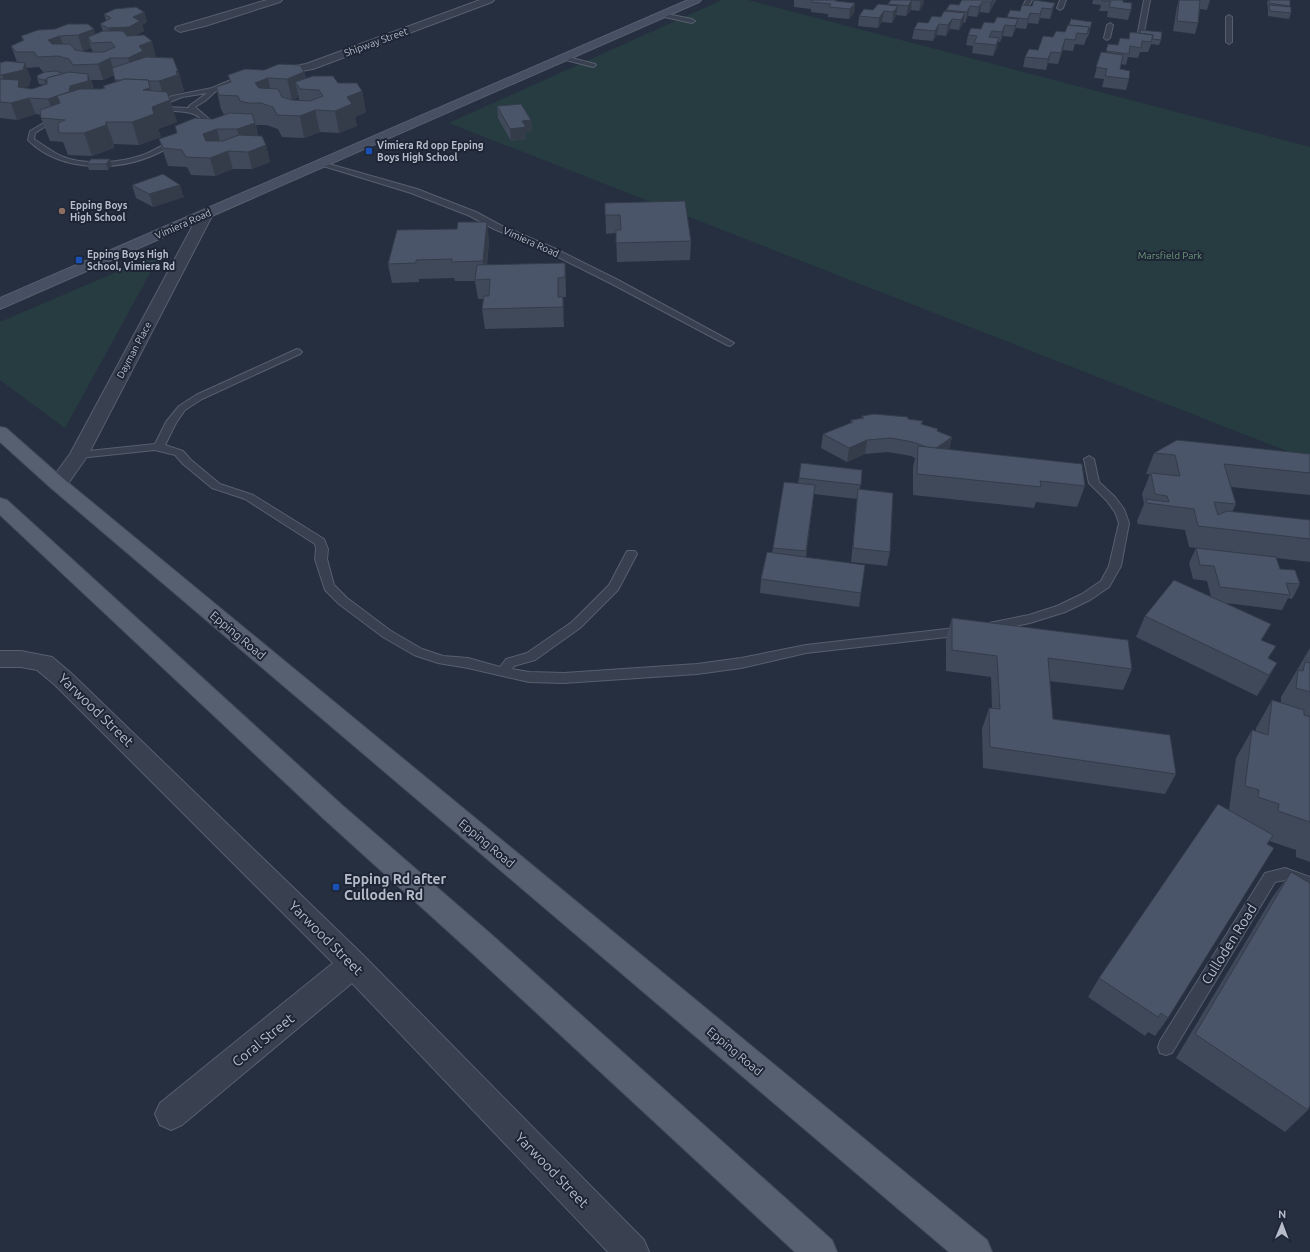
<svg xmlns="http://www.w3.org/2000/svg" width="1310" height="1252" font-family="Ubuntu,sans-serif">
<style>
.green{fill:#273c41}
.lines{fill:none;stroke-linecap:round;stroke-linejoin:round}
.lane-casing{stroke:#575f6d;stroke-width:2}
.street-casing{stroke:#575f6d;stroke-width:2}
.secondary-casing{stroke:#575f6d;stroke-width:2}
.primary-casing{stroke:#434a59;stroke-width:2}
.lane{fill:#394150;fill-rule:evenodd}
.street{fill:#394150;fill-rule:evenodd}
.secondary{fill:#475063;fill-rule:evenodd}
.primary{fill:#576070;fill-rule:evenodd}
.wall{fill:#40495a;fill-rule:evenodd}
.shaded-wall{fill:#343c4a}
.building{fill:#4b5569;stroke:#343c4a}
.transit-dot{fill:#1a4fb4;stroke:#1e2635;stroke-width:1.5}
.education-dot{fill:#8d6e63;stroke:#1e2635;stroke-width:1.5}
.labels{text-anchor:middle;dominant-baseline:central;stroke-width:4;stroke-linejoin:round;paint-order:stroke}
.far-street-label{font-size:10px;fill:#b6bcca;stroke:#1e2635}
.far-poi-label{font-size:10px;font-weight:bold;fill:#b6bcca;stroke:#1e2635;text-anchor:start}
.far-park-label{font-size:10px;fill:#6d9b7b;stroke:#1e2635}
.street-label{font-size:12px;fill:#b6bcca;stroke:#1e2635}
.near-street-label{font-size:14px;fill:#b6bcca;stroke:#1e2635}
.near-poi-label{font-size:14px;font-weight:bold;fill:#b6bcca;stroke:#1e2635;text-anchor:start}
</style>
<rect width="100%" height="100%" fill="#252f40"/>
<!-- green -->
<g class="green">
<path d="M722 0H748L1310 147V460L449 123Z"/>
<path d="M161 253 65 428 0 380V322Z"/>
</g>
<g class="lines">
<defs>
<g id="lane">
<path d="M1026 0H1032L1027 9 1025 10 1022 8Z"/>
<path d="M1060 0H1066L1063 8 1060 10 1057 8Z"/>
<path d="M1144 0H1150L1144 32 1141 34 1138 32Z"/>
<path d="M662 13 692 19 695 21 692 23 660 16 659 15Z"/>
<path d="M1229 15 1232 17V42L1229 44 1226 42V17Z"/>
<path d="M1110 23 1113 25 1110 38 1107 40 1104 38 1107 25Z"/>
<path d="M564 56 595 64 596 65 593 67 562 59 561 58Z"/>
<path d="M231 80 234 82 233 83 216 91 205 101 195 107 209 119 195 131 190 130 202 119C191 109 176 113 162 109L159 103 172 96 212 88ZM207 93 189 106V108L167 107 165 104 182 97Z"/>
<path d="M55 120 58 122 57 123 46 126 35 133 34 139C43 145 51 151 61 156 84 166 120 163 143 155 154 151 164 144 174 139L179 140C175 144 169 147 164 150 124 172 62 174 28 140L30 131 42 124Z"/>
<path d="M322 162 417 189 476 212 500 225 556 249 618 280 734 343 730 346 727 345 612 284 550 253 494 229 470 216 411 193 320 165 318 164Z"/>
<path d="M297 349 300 350 302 352 300 354 202 399 185 410 176 423 165 445 183 451 191 460 220 484 253 495 324 539 328 549 327 559 334 585 347 598 391 631 422 649 443 656 468 658 500 667 506 659 527 653 572 622 609 585 627 551H635L637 554 618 590 580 628 535 660 514 666 512 669 529 672 564 673 697 664 741 658 806 645 964 627 968 628 970 631 968 634 964 635 806 653 741 668 697 674 564 683 529 682 468 668 438 663 414 655 383 637 339 604 325 590 315 559 316 549 315 544 245 499 212 488 183 464 175 455 155 450 79 458 74 455 79 452 155 444 166 422 179 406 196 395Z"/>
<path d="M1089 456 1094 459 1099 482 1115 497 1124 509 1129 523 1121 566 1109 587 1090 600 1065 612 1030 623 988 631 984 630 982 627 984 624 1029 615 1057 606 1082 594 1101 581 1109 566 1119 523 1115 512 1107 501 1089 483 1084 459Z"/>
<path d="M1285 868 1310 877V890L1285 880 1275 882 1172 1053 1166 1055 1160 1053 1158 1047 1160 1041 1265 873Z"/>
</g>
<g id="street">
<path d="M267 0H282L280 2 205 26 180 32 175 29 176 27Z"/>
<path d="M480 0H494L492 2 313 69 272 76 266 73 272 70 306 64Z"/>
<path d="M206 210 211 211 213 214 88 455 65 488 58 490 51 488 48 484 70 454 199 214 201 211Z"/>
<path d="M0 651H21L52 657 71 673 363 955 644 1240 649 1252H608L352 983 182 1125 171 1130 160 1125 155 1114 160 1103 333 963 55 685 37 670 21 667H0Z"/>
</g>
<path id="secondary" d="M688 0H701L699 2 0 309V298Z"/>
<g id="primary">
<path d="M0 427 6 428 65 480 987 1240 992 1252H949L51 488 0 442Z"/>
<path d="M0 498 7 500 342 805 492 935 832 1240 837 1252H795L472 953 324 819 0 515Z"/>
</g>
</defs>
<!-- lane casing -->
<use href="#lane" class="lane-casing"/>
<!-- street casing -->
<use href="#street" class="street-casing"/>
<!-- secondary casing -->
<use href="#secondary" class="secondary-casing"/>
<!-- primary casing -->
<use href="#primary" class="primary-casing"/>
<!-- lane -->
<use href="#lane" class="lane"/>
<!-- street -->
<use href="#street" class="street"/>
<!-- secondary -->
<use href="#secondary" class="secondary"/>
<!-- primary -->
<use href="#primary" class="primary"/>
</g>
<!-- wall -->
<g class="wall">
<path d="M794 0H837V1L855 3 854 13 849 19 828 17V14L811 12V9L794 7Z"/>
<path d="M891 0H924L923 5 919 11 911 10 906 16 896 15 892 23 882 22 878 28 858 26 859 16 888 5Z"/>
<path d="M962 0H996L989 13 980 12 977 17 968 16 965 23 963 22 959 30 950 29 946 36 937 35 933 41 912 39 914 29 941 17 946 11V10L959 5Z"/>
<path d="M1093 0H1123V2L1131 10 1128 20 1107 17 1108 11H1099L1101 5 1092 4Z"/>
<path d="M1179 0H1210L1207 10 1200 9 1198 23 1195 34 1173 31 1177 6Z"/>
<path d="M1268 0H1290V7L1291 13 1289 19 1268 16V9L1267 2Z"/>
<path d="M1055 3 1052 13 1050 19 1040 18 1038 24 1028 23 1026 29 1016 28 1012 37 1003 36 1000 42H998L997 48 993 56 972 53 973 46 966 45 968 35 1007 18V17L1032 6Z"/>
<path d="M144 12 147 22 142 25 144 31 136 35 156 57H154L179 73 184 91 168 96 177 122 158 129 161 137 139 145 114 144V148L92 156 68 155 63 142 50 141 41 118V115L36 114 17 120 0 118V61L1 63 17 62 11 46 23 41 21 36 94 29 95 34 103 31 100 24 106 21 104 14ZM91 48 93 52H87L81 51H83ZM39 67 44 73 37 78 39 84 45 85 32 89 23 88 29 86 31 79 26 68ZM114 75 116 82 103 86 104 88 101 89H94L91 80H103Z"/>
<path d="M1092 22 1088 37H1087L1084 45 1075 44 1073 51 1063 50 1058 64 1048 63 1046 70 1023 67 1025 57 1038 50 1053 37 1065 32Z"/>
<path d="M1130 32 1161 40 1159 45 1151 44 1148 52H1140L1138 58 1128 57 1126 65 1121 64 1120 69 1129 79 1126 90 1102 87 1104 79 1094 78 1101 52 1106 53 1108 44 1118 45 1120 38 1129 39Z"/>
<path d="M304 72 306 78 338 83 362 91 366 112 355 117 357 126 339 133 320 132 304 138 282 137 278 129 266 125H256L258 136 266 145 270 162 252 169H233L215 176 191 175 187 167 168 166 159 139 177 133 224 115 221 109 216 87 230 82 228 75ZM299 97V100H292Z"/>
<path d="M497 106 531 120 532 131 526 132V139L511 141 498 118Z"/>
<path d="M110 159 112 165 108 170H89L87 164Z"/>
<path d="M132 185 184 197 153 207 136 198Z"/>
<path d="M605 203 691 241 690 260 617 262 616 233 606 234Z"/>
<path d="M489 240 487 265 565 263 566 282V297H563L564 327 485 329 482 309 483 299H478L475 281H455L454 278 419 279V282L392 283 388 264Z"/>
<path d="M862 416 908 419 952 437 949 450 1085 486 1077 507 1036 502 1034 508 913 495V467L915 458 911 456 888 452 865 454 847 462 821 448 823 434 850 423 851 420 861 418Z"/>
<path d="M1154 453 1310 454V495L1231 487 1236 504 1232 512 1310 520V562L1276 558 1280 569 1300 584 1292 599 1288 598 1282 610 1226 603 1271 624 1262 640 1269 659 1277 663 1265 684 1257 696 1136 637 1145 616 1211 597 1207 581 1193 579 1189 563 1196 548 1243 554 1189 547 1185 530 1138 524 1137 521 1144 504 1142 494 1150 474H1146Z"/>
<path d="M801 463 862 470 860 489 890 552 887 566 851 562 857 499 814 494 806 557 861 593 859 607 760 593 761 579 772 552 773 548 798 484Z"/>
<path d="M952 618 1132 669 1123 690 1049 681 1053 719 1176 774 1165 794 983 768 982 729 989 708H992L991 677 946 671V639Z"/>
<path d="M1310 648V862L1296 857V850L1269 841 1168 1018 1155 1036 1148 1032 1145 1036 1088 997 1099 978 1229 810 1236 758 1252 730 1256 731V728L1272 700 1281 703V697Z"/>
<path d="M1291 872 1308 1110 1285 1132 1176 1058 1272 898Z"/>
</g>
<!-- shaded-wall -->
<g class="shaded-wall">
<path d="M912 0 911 10 906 16 908 6Z"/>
<path d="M921 0H924L923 5 919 11Z"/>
<path d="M993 0H994L992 6 989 13 991 2Z"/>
<path d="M982 2 980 12 977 17 979 7Z"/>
<path d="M855 3 854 13 849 19 850 9Z"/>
<path d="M1055 3 1052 13 1050 19 1052 9Z"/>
<path d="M898 6 896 16 892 23 893 12Z"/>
<path d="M970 6 968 16 965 23 967 12Z"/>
<path d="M1042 8 1040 18 1038 24 1040 14Z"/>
<path d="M884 11 882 22 878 28 879 18Z"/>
<path d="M144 12 147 22 142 25 144 31 132 37 112 39 108 28Z"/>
<path d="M965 13 963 24 959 30 961 20Z"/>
<path d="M1030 13 1028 23 1026 29 1028 19Z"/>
<path d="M952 19 950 29 946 36 948 25Z"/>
<path d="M1018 19 1015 30 1012 37 1015 26Z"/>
<path d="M939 24 937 35 933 41 935 31Z"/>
<path d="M1005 25 1003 36 1000 42 1002 32Z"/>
<path d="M94 29 98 43 88 37 91 48 83 51 78 35Z"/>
<path d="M60 36 65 51 54 56 48 40Z"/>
<path d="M999 38 997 48 993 56 996 45Z"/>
<path d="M1065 39 1063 50 1058 64 1061 53Z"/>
<path d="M152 41 156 57 146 61 133 74 128 58 139 46Z"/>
<path d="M1051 52 1048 63 1046 70 1048 59Z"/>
<path d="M110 58 115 74 103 80 98 64Z"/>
<path d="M25 63 31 79 29 86 22 88 29 98 36 114 17 120 11 103 9 92 2 75Z"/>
<path d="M176 71H178V73H179L184 91 164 98 159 81Z"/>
<path d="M304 72 308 90 295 82 299 97 292 100 287 79Z"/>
<path d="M88 74 94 90 54 116 48 99Z"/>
<path d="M55 78 46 85 44 80Z"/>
<path d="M268 78 273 99 260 104 255 83Z"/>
<path d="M148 80 154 101 170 100 177 122 158 129 161 137 139 145 132 122 143 90Z"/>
<path d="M362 91 366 112 355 117 357 126 339 133 335 111 347 97Z"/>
<path d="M315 110 320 132 304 138 300 116Z"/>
<path d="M531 120 532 131 526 132V139L511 141 510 129 522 121Z"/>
<path d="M106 122 114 144V148L92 156 84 133Z"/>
<path d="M255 123 259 140 242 147 237 129Z"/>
<path d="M217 129 221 146 208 151 203 134Z"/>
<path d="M266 145 270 162 252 169 248 152Z"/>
<path d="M228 151 233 169 215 176 210 158Z"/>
<path d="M110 159 112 165 108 170 106 164Z"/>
<path d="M180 185 184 197 153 207 149 194Z"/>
<path d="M487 222 489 240 485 280 483 261Z"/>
<path d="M565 263 566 282V297L565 277Z"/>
<path d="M558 278 559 297H558Z"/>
<path d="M563 297 564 316V327L563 307Z"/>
<path d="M952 437 948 451 935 450Z"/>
<path d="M867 440 865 454 847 462 849 448Z"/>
<path d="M1271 624 1259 645 1261 640Z"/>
<path d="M1277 663 1265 684 1257 696 1269 675Z"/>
</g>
<!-- building -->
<g class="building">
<path d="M813 0H836L835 1 855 3 850 9 829 7 831 4 811 2Z"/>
<path d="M891 0H921V1L912 0 908 6 888 4Z"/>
<path d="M962 0H993L991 2H982L979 7 970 6 967 12 946 10 950 4 959 5Z"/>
<path d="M1034 0 1055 3 1052 9 1042 8 1040 14 1030 13 1028 19 1007 17 1010 10 1020 11 1022 5 1032 6Z"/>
<path d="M1102 0H1123V2L1132 3 1131 10 1109 7 1111 1H1102Z"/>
<path d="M1179 0H1200L1198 23 1177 21Z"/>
<path d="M1269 0H1290V6L1269 3Z"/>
<path d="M878 4 898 6 893 12 884 11 879 18 859 16 864 9 873 10Z"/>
<path d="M1269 5 1291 7V13L1270 11Z"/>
<path d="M136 7 144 12 133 17 140 21 129 27 108 28 100 24 111 18 104 14 115 9Z"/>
<path d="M944 11 965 13 961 20 952 19 948 25 939 24 935 31 914 29 918 22 928 23 932 16 941 17Z"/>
<path d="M997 17 1018 19 1015 26 1005 25 1002 32 992 31 989 37 999 38 996 45 974 43 977 36 968 35 971 28 981 29 984 22 994 23Z"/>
<path d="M1071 19 1092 22 1089 31H1088L1089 27 1069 25Z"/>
<path d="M68 24H88L94 29 78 35 60 36 48 40 52 44H70L75 50 87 52H104L115 47 111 42 92 43 88 37 103 31H123L127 36 144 35 152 41 139 46 143 51 128 58H110L98 64 73 65 69 59 58 56 38 57 34 52H16L11 46 24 40 21 36 38 30 55 29Z"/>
<path d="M1068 25 1089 27 1087 34 1077 33 1075 40 1065 39 1061 53 1051 52 1048 59 1025 57 1029 49 1038 50 1043 36 1053 37 1056 31 1065 32Z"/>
<path d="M1140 30 1162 32 1161 40 1152 39 1153 35 1140 33Z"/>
<path d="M1130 32 1153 35 1151 42 1142 41 1141 48 1130 46 1129 54 1106 51 1108 44 1118 45 1120 38 1129 39Z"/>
<path d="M1101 52 1123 55 1120 69 1130 71 1129 79 1105 76 1107 69 1096 67Z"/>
<path d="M146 57 173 58 178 71H176L179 73H176L180 74 159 81H148V80L125 79 122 80H115L112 68Z"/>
<path d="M6 61 25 63 23 70 2 75H0V63Z"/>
<path d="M279 64 300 65 304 72 287 79 268 78 255 83 259 88 278 89 282 97 292 100 310 101 323 96 319 90 300 89 295 82 313 76H333L338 83H357L362 91 347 97 352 104 335 111 315 110 300 116 277 115 273 107 261 103H248L240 101 238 96 219 95 216 87 231 82 228 75 245 69 264 70Z"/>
<path d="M55 71 62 73V74L47 78V79L44 80 37 78 38 75 45 72Z"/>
<path d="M69 72 88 74V81L70 86 69 92 48 99 29 98 11 103 0 102V79L19 80 18 87 32 89 47 84V78Z"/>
<path d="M125 79 148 80 150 88 143 90 167 92 170 100 152 107 154 114 132 122H106V125L84 133H59L58 123 65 120 41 118 40 110 60 103 57 96 80 89H101L105 88 103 86Z"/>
<path d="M521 104 531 120 522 121 526 127 510 129 497 106Z"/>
<path d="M230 113 252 114 255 123 237 129H217L203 134 206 141H223L239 135 262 136 266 145 248 152 228 151 210 158 186 157 182 150 163 148 159 139 177 133 175 126 195 118 213 119Z"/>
<path d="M91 159H110L106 164H87Z"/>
<path d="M163 174 180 185 149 194 132 185Z"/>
<path d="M685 201 691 241 616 243V230H621L620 215H605V203Z"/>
<path d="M458 222H487L483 261 452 262V259L416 260V263L388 264 397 230 457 229Z"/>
<path d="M565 263V277L558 278V297H563V307L482 309 484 296H489L490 279 475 280 477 265Z"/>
<path d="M874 414 908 417V419L923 421 921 424 938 429 937 431 952 437 936 448H929L913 442 891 438 867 440 849 448 823 434 853 422 851 420 864 418 862 416Z"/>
<path d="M1177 440 1310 454V473L1224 464 1236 504 1214 502 1218 515 1227 511 1310 520V539L1198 526 1194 509 1147 503 1146 499 1169 502 1167 496 1155 494 1151 473 1180 476 1175 455 1154 453Z"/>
<path d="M918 446 1082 464 1085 486 1040 481 1041 487 917 474Z"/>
<path d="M801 463 862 470 861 485 799 478Z"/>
<path d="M784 482 815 485 806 551 773 548Z"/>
<path d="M858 489 893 493 890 552 853 548Z"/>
<path d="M1196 548 1276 557 1280 569 1295 570 1300 584 1286 583 1290 595 1220 587 1214 566 1200 565Z"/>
<path d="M767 552 865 565 861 593 761 579Z"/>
<path d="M1174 580 1271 624 1261 640 1276 646 1268 658 1277 663 1269 675 1145 616Z"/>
<path d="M952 618 1128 640 1132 669 1048 658 1053 719 1170 735 1176 774 990 747 989 708 1000 709 997 656 952 650Z"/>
<path d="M1305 662 1310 663V692L1296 688 1298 670 1303 671Z"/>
<path d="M1272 700 1304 710V715L1310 717V822L1278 811 1279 804 1258 797 1259 790 1245 786 1252 730 1268 735Z"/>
<path d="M1218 804 1273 835 1267 844 1274 848 1168 1018 1161 1013 1158 1017 1099 978Z"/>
<path d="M1291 872 1310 883V1105L1308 1110 1195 1034Z"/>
</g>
<!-- markers -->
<g class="transit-dot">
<rect x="365" y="147" width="8" height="8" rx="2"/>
<rect x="75" y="256" width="8" height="8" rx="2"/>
<rect x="332" y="883" width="8" height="8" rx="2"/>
</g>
<circle class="education-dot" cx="62" cy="211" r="4"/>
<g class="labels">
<!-- far-street labels -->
<g class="far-street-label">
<text transform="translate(376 42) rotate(-20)">Shipway Street</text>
<text transform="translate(183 224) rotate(-24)">Vimiera Road</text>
<text transform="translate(531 242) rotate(24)">Vimiera Road</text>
<text transform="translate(134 350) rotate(-62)">Dayman Place</text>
</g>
<!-- far-poi labels -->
<g class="far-poi-label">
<text x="377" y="145">Vimiera Rd opp Epping<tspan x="377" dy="12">Boys High School</tspan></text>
<text x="70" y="205">Epping Boys<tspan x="70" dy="12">High School</tspan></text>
<text x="87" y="254">Epping Boys High<tspan x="87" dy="12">School, Vimiera Rd</tspan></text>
</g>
<!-- far-park labels -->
<g class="far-park-label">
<text x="1170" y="255">Marsfield Park</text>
</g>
<!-- street labels -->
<g class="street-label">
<text transform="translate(238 635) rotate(40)">Epping Road</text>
<text transform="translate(487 843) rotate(40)">Epping Road</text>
<text transform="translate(735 1051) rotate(40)">Epping Road</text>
</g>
<!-- near-street labels -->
<g class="near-street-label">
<text transform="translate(96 710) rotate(44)">Yarwood Street</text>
<text transform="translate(326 938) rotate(45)">Yarwood Street</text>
<text transform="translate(1229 944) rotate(-58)">Culloden Road</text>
<text transform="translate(263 1040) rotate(-39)">Coral Street</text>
<text transform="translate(552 1170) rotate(46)">Yarwood Street</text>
</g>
<!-- near-poi labels -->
<g class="near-poi-label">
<text x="344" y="879">Epping Rd after<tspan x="344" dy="16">Culloden Rd</tspan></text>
</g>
</g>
<!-- north arrow -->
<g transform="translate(1282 1224) rotate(1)" stroke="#1e2635" stroke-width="3" paint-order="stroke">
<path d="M0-3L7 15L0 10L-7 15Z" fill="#b6bcca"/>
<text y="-6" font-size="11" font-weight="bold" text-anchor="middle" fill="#b6bcca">N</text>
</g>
</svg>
